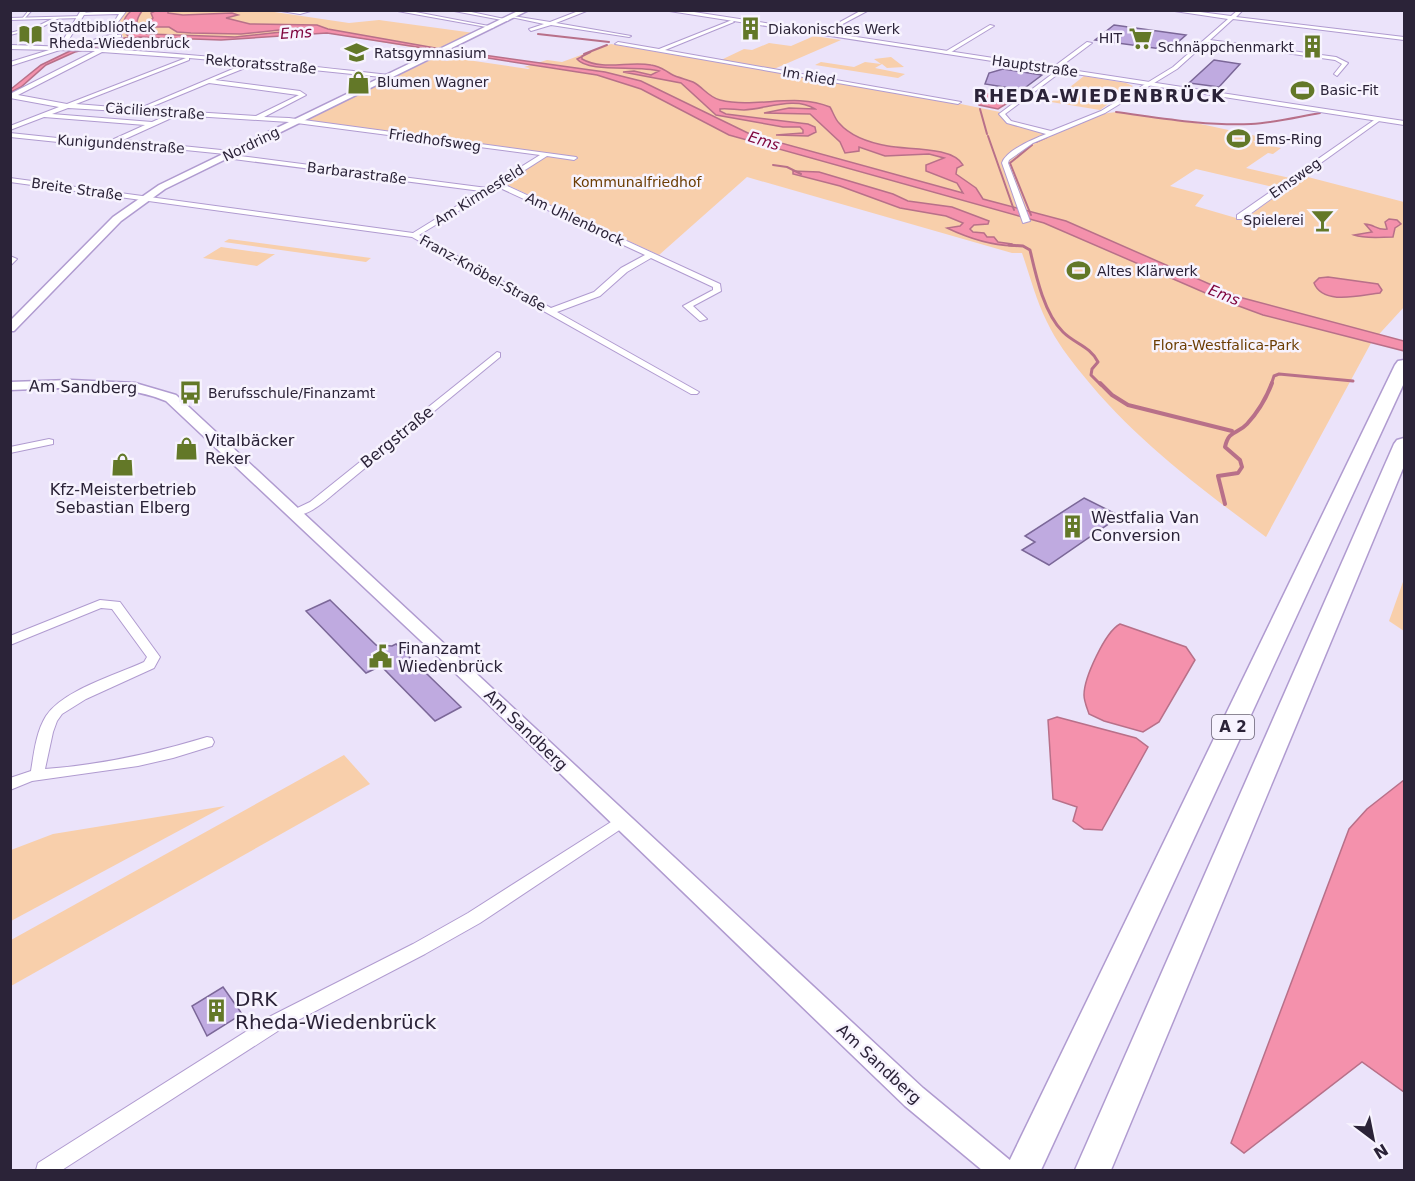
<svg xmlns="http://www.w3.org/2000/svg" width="1415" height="1181" font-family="'DejaVu Sans',sans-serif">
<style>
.green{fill:#f8cfab}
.water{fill:#f491ac;stroke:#b87089;stroke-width:1.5}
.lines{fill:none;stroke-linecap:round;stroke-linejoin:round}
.stream-far2{stroke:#b87089;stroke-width:2}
.stream-far1{stroke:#b87089;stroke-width:3}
.stream{stroke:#b87089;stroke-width:4}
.building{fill:#bfaae0;stroke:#7b6798;stroke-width:1.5}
.pedestrian-casing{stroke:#b09bd0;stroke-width:2}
.minor-casing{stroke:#b09bd0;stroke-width:2}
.tertiary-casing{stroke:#b09bd0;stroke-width:2}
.secondary-casing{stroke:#b09bd0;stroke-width:3}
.motorway-casing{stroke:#b09bd0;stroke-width:3}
.pedestrian{fill:#fff;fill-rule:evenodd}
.minor{fill:#fff;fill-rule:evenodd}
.tertiary{fill:#fff;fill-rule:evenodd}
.secondary{fill:#fff;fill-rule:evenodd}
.motorway{fill:#fff;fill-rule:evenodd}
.labels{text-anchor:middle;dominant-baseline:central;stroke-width:5;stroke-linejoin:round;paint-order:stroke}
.far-poi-label{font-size:14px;fill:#2b2338;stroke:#f7f3fe;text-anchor:start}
.far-street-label{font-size:14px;fill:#2b2338;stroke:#f7f3fe}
.far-park-label{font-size:14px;fill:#6c3d03;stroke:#f7f3fe}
.far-water-label{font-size:15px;font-style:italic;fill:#7e033c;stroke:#f7f3fe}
.shield{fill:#f7f3fe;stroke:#686173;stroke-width:1.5}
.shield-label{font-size:15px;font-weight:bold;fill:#2b2338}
.street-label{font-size:16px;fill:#2b2338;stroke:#f7f3fe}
.poi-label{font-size:16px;fill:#2b2338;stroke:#f7f3fe;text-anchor:start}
.far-district-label{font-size:18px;font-weight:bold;letter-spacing:1.5px;fill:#2b2338;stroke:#f7f3fe}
.near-poi-label{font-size:20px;fill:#2b2338;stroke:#f7f3fe;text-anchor:start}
</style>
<rect width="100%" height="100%" fill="#ebe3fa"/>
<!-- green -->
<g class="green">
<path d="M261 10 349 23 379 20 474 33 435 51 327 33 220 40 124 38C117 26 116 20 126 11Z"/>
<path d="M814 36 841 40 774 69 721 60 744 49 752 50 769 43 791 46Z"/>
<path d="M611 44 951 102 1000 112 1007 122 1052 134 1101 114 1116 112 1196 123 1261 137 1253 142 1281 148 1273 154 1268 153 1246 168 1290 178 1277 188 1196 169 1170 186 1204 195 1195 206 1243 220 1304 176 1404 202V307L1371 343 1266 537C1200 488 1134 439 1082 374 1069 358 1056 341 1047 322 1036 300 1030 276 1022 253H1012L747 177 659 255 503 183 550 153 307 120 432 59 447 61 454 58 528 69 530 68 524 67 547 60 562 62Z"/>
<path d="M891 57 904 67 887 68 882 64 875 68 905 74 898 78 815 65 821 62 854 67 865 62 881 64 874 59Z"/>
<path d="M1084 76 1126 83 1133 86 1100 110 1051 102Z"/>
<path d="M229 239 371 258 366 262 224 242Z"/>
<path d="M221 247 271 254H275L257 266 203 258Z"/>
<path d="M1404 579V631L1389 621Z"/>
<path d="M344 755 370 784 11 986V940Z"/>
<path d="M225 806 11 921V850L53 834Z"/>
</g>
<!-- water -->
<g class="water">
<path d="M131 11H142C137 18 135 24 139 32L148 34 235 37 309 29 298 28 241 34 191 33 177 32 169 27H148L147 24 153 18 151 13 155 11H168V13L183 15 232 13 238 15 226 18 250 24 317 25 328 29 441 49 605 72 641 81 752 135 963 193 957 183 926 171V165L944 158 929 154 885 156 859 147V151L845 153 840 142 810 114 764 113 789 108 815 109C795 96 766 109 744 110 736 110 728 108 720 109V111L726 114 808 124 815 127 816 132 808 136 776 135 803 133V130L800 127H783L716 115 681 83 623 72 634 71 651 75 659 71C638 65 588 73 577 59L591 52 582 56V59C603 71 628 61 651 65 660 66 664 70 671 74 678 78 686 79 693 82 703 87 708 97 720 100 757 109 794 92 830 107 833 112 835 119 839 123 851 137 871 143 888 146 907 150 953 146 963 165L957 168 956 174 976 188 983 199 1066 221 1239 297 1404 341V351L1263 315 1217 298 1044 223 729 135 641 89 597 75 327 33 221 40 139 37 75 52 46 65 21 87 11 92V89L41 65 72 50 129 37C120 29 122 19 131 11Z"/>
<path d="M975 93 979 92 1014 99 998 109 979 105Z"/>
<path d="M793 171 819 172 893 194 908 201 952 207 989 221 988 224 974 225 970 229 973 232 984 233 987 237H994L998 242 1012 244 1013 246C989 245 968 238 947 228L960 226 963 223 946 216 900 208 840 186 793 174Z"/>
<path d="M1389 219 1397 220 1401 224 1395 228 1393 237C1381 237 1365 239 1354 235L1372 232 1365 224C1374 224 1378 231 1387 229L1385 222Z"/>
<path d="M1328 277 1378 284 1382 290 1380 293C1361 295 1323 306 1314 283L1319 278Z"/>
<path d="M1120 624 1186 647 1195 660 1159 722 1143 732 1104 721 1089 714C1087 708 1084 701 1084 695 1084 678 1105 632 1120 624Z"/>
<path d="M1057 717 1136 738 1148 747 1102 830 1084 829 1073 821 1077 807 1053 799 1048 720Z"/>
<path d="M1404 780V1092L1362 1062 1244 1153 1231 1143 1349 829 1367 809Z"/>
</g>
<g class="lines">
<!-- stream-far2 -->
<g class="stream-far2">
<path d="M538 34 609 42"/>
<path d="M584 54 607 45"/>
<path d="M980 109 987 134"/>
<path d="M1116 112C1161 118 1205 126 1251 124 1274 123 1297 117 1320 113"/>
<path d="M988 136 1014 210"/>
<path d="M1036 142 1047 137"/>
<path d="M773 165 787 167 801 174"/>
<path d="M1031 215 1010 163 1032 145"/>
</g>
<!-- stream-far1 -->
<g class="stream-far1">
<path d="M1009 245 1023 246 1030 250C1036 276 1044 313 1063 332 1075 344 1090 346 1098 362L1092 369 1091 375 1101 385"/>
<path d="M1271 385 1274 376 1279 374 1353 381"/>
</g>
<!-- stream -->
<g class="stream">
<path d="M1100 383 1112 395 1128 405 1232 431"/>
<path d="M1225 504 1218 476 1238 473 1242 467 1240 460 1225 447C1229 429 1237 435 1247 424 1258 412 1266 399 1272 383"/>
</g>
</g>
<!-- building -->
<g class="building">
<path d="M1114 25 1186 35 1169 50 1095 40Z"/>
<path d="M1214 60 1240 64 1219 87 1189 83Z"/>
<path d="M1003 69 1042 75 1022 90 985 84 989 73Z"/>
<path d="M1084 498 1120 516 1049 565 1022 550 1035 542 1025 536Z"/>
<path d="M330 600 376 645 392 646 396 644 461 707 435 721 381 666 366 673 306 611Z"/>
<path d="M223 987 242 1014 207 1036 192 1006Z"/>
</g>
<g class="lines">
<defs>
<g id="pedestrian">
<path d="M29 10H32L24 19H22Z"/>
<path d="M56 17 59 18 42 27 10 35V33L40 25Z"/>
</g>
<g id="minor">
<path d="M122 10H127L118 22 117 35H121V37L80 46V44L113 34 114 22 119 14 82 15 80 13Z"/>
<path d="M275 10H314L300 14Z"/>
<path d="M392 10H405L494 27 492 28Z"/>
<path d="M449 10H462L509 20 507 21Z"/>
<path d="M581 10H589L556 23 631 36 629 37 551 25 531 31 529 29 544 24 511 17 513 16 550 22Z"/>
<path d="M862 10H869L822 35 818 34Z"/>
<path d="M1168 10H1185L1231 16 1238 10H1243L1236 17 1404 37V40L1233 19 1210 40 1336 57 1348 63 1337 76 1334 74 1342 64 1335 60 1207 42 1177 69 1105 113 1033 143 1009 160 1008 163 1030 221 1023 223 1002 163C1006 150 1034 139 1046 134L1007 123 999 114 1060 68 1062 71 1005 114 1011 121 1051 131 1101 111 1173 67 1228 19Z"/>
<path d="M83 16 81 18 10 20V18Z"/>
<path d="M732 20 734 22 665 50 961 102 958 104 615 44 618 42 659 49Z"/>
<path d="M990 25 994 26 948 54 943 53Z"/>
<path d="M1087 42 1092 43 1056 70H1052V68Z"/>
<path d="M10 45C138 48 263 61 389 75L391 78 255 64 215 80 300 91 306 95 264 117 289 118 576 157 577 158 574 160 547 156 503 184 720 284 721 291 693 306 707 319 700 321 683 306 713 290V287L651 258 627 272 600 296 557 312 699 392 697 394H691L412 237 10 182V178L413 233 481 191 226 158 223 156 225 154 116 143 106 147 10 137V133L105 143 145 125 44 117 10 130V126L59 107 10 98V94L95 51 10 49ZM102 52 186 58 67 104 18 95ZM189 58 247 63 138 109 76 104 189 60ZM209 83 298 95H299L256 116 146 109ZM68 108 170 114 152 122 52 114ZM178 115 289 122 540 155 487 188 232 155 234 153 231 151 123 140ZM498 187 645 255 621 268 594 292 551 308 419 235Z"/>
<path d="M1377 118 1382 119 1243 219H1237V215Z"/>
<path d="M10 256 17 259 10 266Z"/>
<path d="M497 352 500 353V357L336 492C324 502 307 518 291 515L289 513 291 511 310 502Z"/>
<path d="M49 439 53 440V444L10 453V447Z"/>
<path d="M100 600 120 602 160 657 154 668 86 699 62 714 57 721 53 732 45 769C100 765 155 753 207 737L212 738 214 742 212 746 173 758 138 766 32 781 10 790V778L31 771C34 753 36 732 46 716 63 690 116 675 144 662L147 657 112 609 101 608 10 645V636Z"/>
<path d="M622 815 627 817 629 821 627 825 480 923 425 954 281 1029 62 1170H36L38 1163 269 1017 413 944 468 913Z"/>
</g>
<g id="tertiary">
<path d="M81 10H87L63 49 10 66V62L59 47Z"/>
<path d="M681 10 1404 121V125L663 10Z"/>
</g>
<g id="secondary">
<path d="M520 10H529L165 189 121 221 14 331H10V321L113 217 159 185Z"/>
<path d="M71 380 135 383 176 395 923 1088 1011 1161 1015 1170H982L905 1106 486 702 166 401C117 381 62 389 10 390V382Z"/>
</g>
<g id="motorway">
<path d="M1404 360V383L1041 1170H1005L1395 365 1398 361Z"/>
<path d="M1404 438V466L1111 1170H1075L1394 444 1397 440Z"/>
</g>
</defs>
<!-- pedestrian casing -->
<use href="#pedestrian" class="pedestrian-casing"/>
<!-- minor casing -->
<use href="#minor" class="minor-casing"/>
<!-- tertiary casing -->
<use href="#tertiary" class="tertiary-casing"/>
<!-- secondary casing -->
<use href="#secondary" class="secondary-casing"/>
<!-- motorway casing -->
<use href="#motorway" class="motorway-casing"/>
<!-- pedestrian -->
<use href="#pedestrian" class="pedestrian"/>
<!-- minor -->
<use href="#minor" class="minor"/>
<!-- tertiary -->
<use href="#tertiary" class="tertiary"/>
<!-- secondary -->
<use href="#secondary" class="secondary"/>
<!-- motorway -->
<use href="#motorway" class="motorway"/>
</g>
<!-- icons -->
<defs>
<symbol id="building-bare" viewBox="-9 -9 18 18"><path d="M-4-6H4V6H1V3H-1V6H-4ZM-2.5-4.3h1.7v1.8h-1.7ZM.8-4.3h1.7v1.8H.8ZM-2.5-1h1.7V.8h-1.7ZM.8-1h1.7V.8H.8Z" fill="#637828" stroke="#f7f3fe" stroke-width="2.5" paint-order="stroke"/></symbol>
<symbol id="library-bare" viewBox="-9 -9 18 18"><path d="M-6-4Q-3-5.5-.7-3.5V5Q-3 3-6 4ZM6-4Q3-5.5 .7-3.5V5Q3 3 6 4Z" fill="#637828" stroke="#f7f3fe" stroke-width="2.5" paint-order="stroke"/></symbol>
<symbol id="supermarket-bare" viewBox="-9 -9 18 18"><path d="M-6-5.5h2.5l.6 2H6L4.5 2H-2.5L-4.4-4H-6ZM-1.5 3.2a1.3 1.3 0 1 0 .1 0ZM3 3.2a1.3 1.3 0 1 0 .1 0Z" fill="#637828" stroke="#f7f3fe" stroke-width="2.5" paint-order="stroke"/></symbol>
<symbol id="school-bare" viewBox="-9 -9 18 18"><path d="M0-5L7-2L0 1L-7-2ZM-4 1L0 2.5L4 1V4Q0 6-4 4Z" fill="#637828" stroke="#f7f3fe" stroke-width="2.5" paint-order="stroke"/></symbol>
<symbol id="shop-bare" viewBox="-9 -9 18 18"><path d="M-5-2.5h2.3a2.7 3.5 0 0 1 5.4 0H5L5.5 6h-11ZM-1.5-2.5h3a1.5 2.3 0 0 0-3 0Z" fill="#637828" stroke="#f7f3fe" stroke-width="2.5" paint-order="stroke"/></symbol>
<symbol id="stadium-bare" viewBox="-9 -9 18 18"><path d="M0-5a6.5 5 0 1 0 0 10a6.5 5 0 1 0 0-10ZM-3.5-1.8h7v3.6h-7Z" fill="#637828" stroke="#f7f3fe" stroke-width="2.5" paint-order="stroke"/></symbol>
<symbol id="bar-bare" viewBox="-9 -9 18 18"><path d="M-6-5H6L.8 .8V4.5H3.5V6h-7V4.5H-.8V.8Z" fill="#637828" stroke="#f7f3fe" stroke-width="2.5" paint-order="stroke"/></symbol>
<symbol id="bus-bare" viewBox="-9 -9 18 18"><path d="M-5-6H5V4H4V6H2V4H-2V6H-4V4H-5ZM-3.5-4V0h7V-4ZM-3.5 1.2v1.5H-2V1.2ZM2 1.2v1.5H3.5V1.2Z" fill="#637828" stroke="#f7f3fe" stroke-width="2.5" paint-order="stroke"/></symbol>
<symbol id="civic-bare" viewBox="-9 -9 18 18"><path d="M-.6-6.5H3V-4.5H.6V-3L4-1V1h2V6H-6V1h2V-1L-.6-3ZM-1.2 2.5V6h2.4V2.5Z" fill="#637828" stroke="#f7f3fe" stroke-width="2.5" paint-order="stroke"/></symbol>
</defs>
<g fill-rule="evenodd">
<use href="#building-bare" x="734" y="12" width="33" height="33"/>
<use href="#library-bare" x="14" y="18" width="33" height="33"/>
<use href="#supermarket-bare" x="1124" y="22" width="33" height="33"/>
<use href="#building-bare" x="1296" y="30" width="33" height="33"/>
<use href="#school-bare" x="340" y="36" width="33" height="33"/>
<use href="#shop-bare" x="342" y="66" width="33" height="33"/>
<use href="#stadium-bare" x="1286" y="74" width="33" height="33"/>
<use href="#stadium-bare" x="1222" y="122" width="33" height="33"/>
<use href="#bar-bare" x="1306" y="204" width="33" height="33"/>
<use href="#stadium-bare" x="1062" y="254" width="33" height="33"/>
<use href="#bus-bare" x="174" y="376" width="33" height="33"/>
<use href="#shop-bare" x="170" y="432" width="33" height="33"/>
<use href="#shop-bare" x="106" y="448" width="33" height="33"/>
<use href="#building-bare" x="1056" y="510" width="33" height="33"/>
<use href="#civic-bare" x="364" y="640" width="33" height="33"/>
<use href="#building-bare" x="200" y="994" width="33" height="33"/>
</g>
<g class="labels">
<!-- far-poi labels -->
<g class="far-poi-label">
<text x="49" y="27">Stadtbibliothek<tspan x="49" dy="16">Rheda-Wiedenbrück</tspan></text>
<text x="768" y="29">Diakonisches Werk</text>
<text x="1122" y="38" text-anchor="end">HIT</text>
<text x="1294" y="47" text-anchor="end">Schnäppchenmarkt</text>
<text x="374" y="53">Ratsgymnasium</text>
<text x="377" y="82">Blumen Wagner</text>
<text x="1320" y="90">Basic-Fit</text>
<text x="1256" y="139">Ems-Ring</text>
<text x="1304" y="220" text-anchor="end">Spielerei</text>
<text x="1097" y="271">Altes Klärwerk</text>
<text x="208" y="393">Berufsschule/Finanzamt</text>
</g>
<!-- far-street labels -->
<g class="far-street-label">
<text transform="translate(261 64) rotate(5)">Rektoratsstraße</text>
<text transform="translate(1035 66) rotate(8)">Hauptstraße</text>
<text transform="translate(809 76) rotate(10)">Im Ried</text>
<text transform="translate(155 111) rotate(4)">Cäcilienstraße</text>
<text transform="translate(435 140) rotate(8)">Friedhofsweg</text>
<text transform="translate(121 144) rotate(4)">Kunigundenstraße</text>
<text transform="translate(251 144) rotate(-26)">Nordring</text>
<text transform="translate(357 173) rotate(7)">Barbarastraße</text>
<text transform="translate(1295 178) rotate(-35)">Emsweg</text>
<text transform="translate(77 189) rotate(8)">Breite Straße</text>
<text transform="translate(479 195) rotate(-32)">Am Kirmesfeld</text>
<text transform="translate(575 219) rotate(25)">Am Uhlenbrock</text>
<text transform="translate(483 273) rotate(29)">Franz-Knöbel-Straße</text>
</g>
<!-- far-park labels -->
<g class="far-park-label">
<text x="637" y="182">Kommunalfriedhof</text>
<text x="1226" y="345">Flora-Westfalica-Park</text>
</g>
<!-- far-water labels -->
<g class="far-water-label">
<text transform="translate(296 33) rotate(-4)">Ems</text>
<text transform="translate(764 141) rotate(17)">Ems</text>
<text transform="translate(1224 295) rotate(22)">Ems</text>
</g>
<!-- shield labels -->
<rect class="shield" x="1212" y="715" width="42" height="24" rx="4.5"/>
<g class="shield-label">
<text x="1233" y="727">A 2</text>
</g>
<!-- street labels -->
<g class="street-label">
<text transform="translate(83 387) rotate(1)">Am Sandberg</text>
<text transform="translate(397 437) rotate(-39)">Bergstraße</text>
<text transform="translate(526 730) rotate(44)">Am Sandberg</text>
<text transform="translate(879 1064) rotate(43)">Am Sandberg</text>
</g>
<!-- poi labels -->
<g class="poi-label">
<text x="205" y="440">Vitalbäcker<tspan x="205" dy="18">Reker</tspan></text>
<text x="123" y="489" text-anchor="middle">Kfz-Meisterbetrieb<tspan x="123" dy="18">Sebastian Elberg</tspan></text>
<text x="1091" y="517">Westfalia Van<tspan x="1091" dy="18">Conversion</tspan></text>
<text x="398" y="648">Finanzamt<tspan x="398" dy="18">Wiedenbrück</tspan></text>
</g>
<!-- far-district labels -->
<g class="far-district-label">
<text x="1100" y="95">RHEDA-WIEDENBRÜCK</text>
</g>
<!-- near-poi labels -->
<g class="near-poi-label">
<text x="235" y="999">DRK<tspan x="235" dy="23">Rheda-Wiedenbrück</tspan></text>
</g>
</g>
<!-- border -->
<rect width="1415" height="1181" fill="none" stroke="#2b2338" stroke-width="24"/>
<!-- north arrow -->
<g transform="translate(1373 1139) rotate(148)" stroke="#f7f3fe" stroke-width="4.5" paint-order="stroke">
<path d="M0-4.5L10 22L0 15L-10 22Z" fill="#2b2338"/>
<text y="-9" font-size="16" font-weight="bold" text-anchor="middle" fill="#2b2338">N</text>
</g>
</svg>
